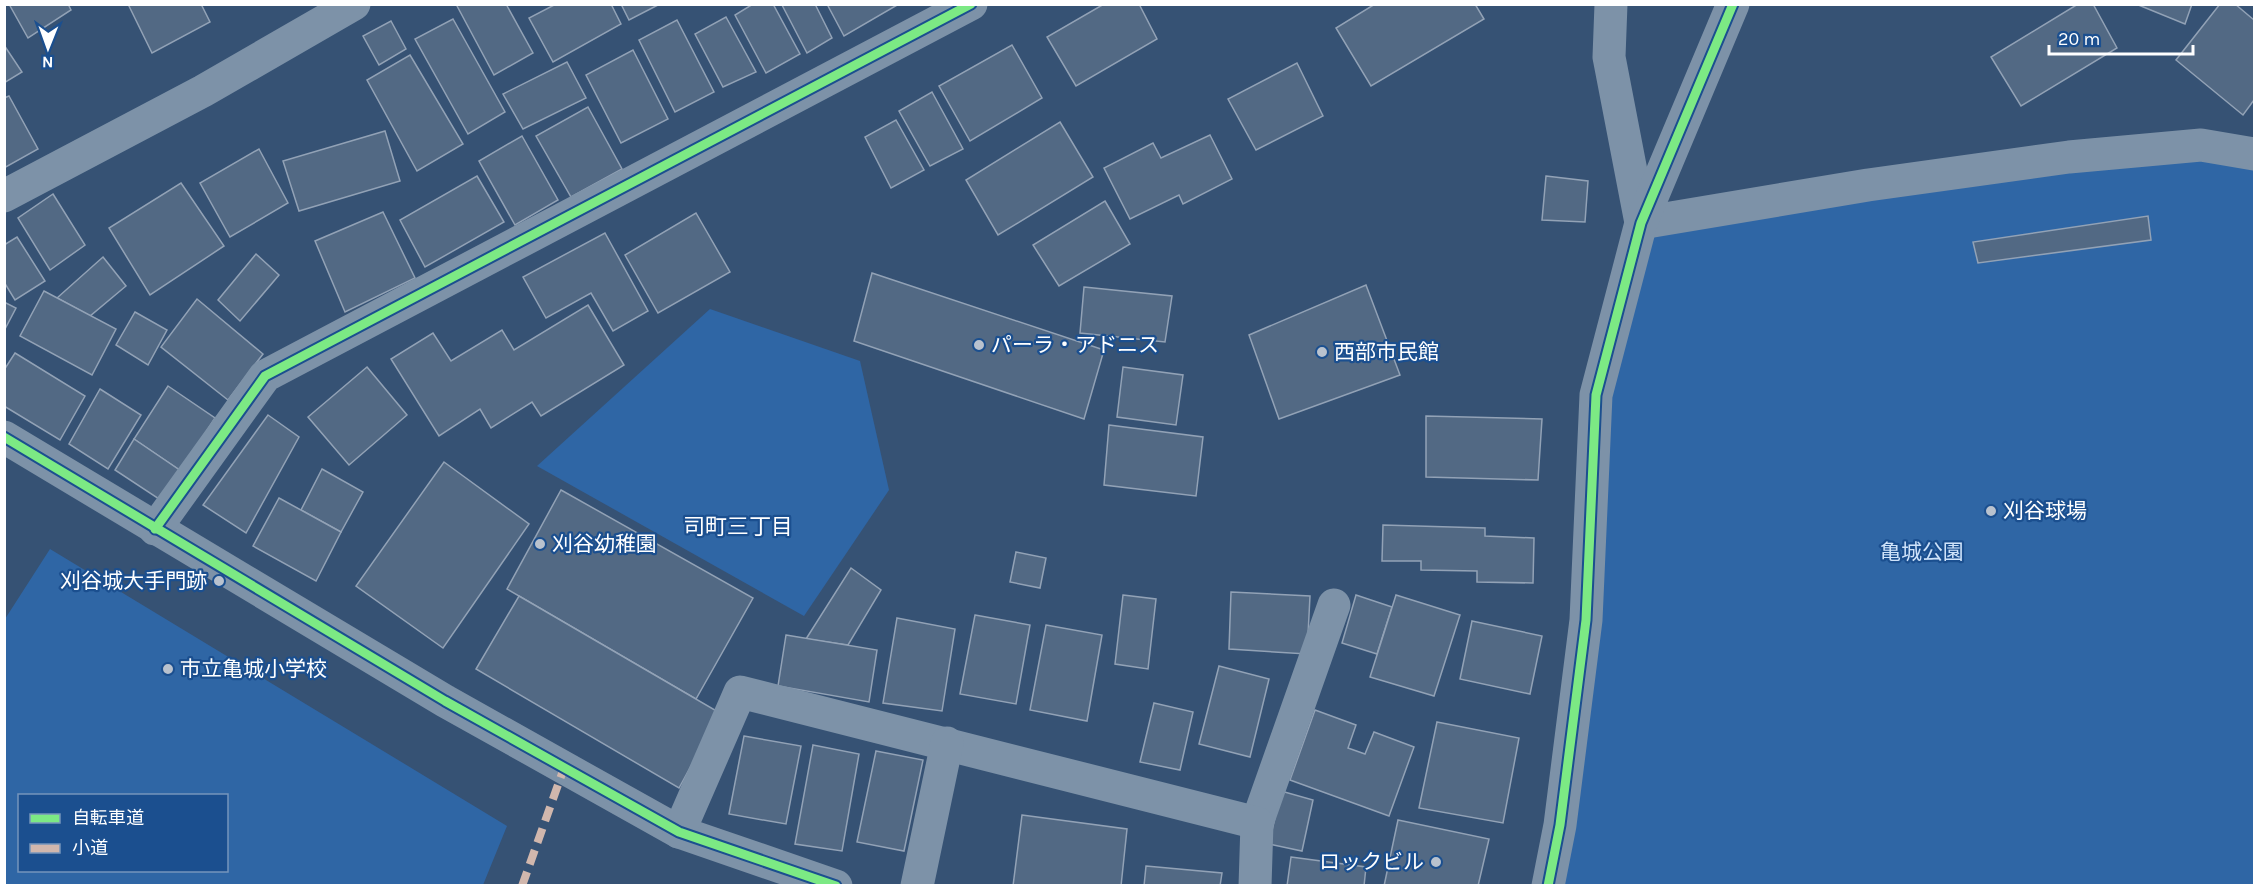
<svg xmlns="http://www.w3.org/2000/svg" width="2259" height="890" font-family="Karla,'Noto Sans JP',sans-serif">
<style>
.green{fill:#2f66a5;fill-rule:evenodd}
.building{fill:#526984;stroke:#92a2b6;stroke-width:1.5}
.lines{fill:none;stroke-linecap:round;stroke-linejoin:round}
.minor{stroke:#7d92a8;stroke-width:33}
.tertiary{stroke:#7d92a8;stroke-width:33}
.quiet{stroke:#d1b7ad;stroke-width:8;stroke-dasharray:15 8;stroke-linecap:butt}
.cycleway-casing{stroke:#1b4f8f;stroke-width:13}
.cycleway{stroke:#7ce984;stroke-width:9}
.poi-dot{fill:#b9c2ce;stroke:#1b4f8f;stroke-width:2}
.labels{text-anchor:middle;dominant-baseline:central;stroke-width:4.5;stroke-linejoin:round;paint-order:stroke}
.poi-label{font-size:21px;fill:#fff;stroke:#1b4f8f;text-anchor:start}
.park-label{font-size:21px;fill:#cfe3fa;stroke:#1b4f8f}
.neighbourhood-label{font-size:22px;fill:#fff;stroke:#1b4f8f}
</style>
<rect width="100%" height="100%" fill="#365274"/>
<!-- green -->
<g class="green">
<path d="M2254 154V885L1548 886 1596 395 1641 223 2069 157Z"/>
<path d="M710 309 860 361 889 490 804 616 537 466Z"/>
<path d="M50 549 507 826 483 885H5V619ZM20 796H226V870H20Z"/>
</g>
<!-- building -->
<g class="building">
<path d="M9 4H68L71 10 28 38Z"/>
<path d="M128 4H201L210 22 152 53Z"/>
<path d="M456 4H506L533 53 494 75Z"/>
<path d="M556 4H611L621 24 553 62 529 18Z"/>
<path d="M621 4H658V5L629 20Z"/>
<path d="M753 4H773L800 54 766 73 735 15Z"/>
<path d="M815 4 832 38 807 53 782 5Z"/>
<path d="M827 4H899L844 36Z"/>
<path d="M1104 4H1139L1157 39 1076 86 1047 37Z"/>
<path d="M1375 4H1475L1484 19 1371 86 1336 28Z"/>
<path d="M2078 4H2093L2117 48 2021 106 1991 57Z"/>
<path d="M2136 4H2192L2185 24Z"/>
<path d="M2220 4H2235L2254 20V100L2243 115 2176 60Z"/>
<path d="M726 17 756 72 723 87 695 34Z"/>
<path d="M453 19 505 112 468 134 415 39Z"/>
<path d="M677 20 714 92 675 112 639 40Z"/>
<path d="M391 21 406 49 379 65 363 36Z"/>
<path d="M4 45 22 72 4 83Z"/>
<path d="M1012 45 1042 98 970 141 939 86Z"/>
<path d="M633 50 668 119 621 143 586 75Z"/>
<path d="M410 55 463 144 417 171 367 80Z"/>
<path d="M567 62 586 98 523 129 503 94Z"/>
<path d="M1297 63 1323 116 1256 150 1228 99Z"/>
<path d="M932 92 963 149 930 166 899 111Z"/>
<path d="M9 96 38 149 4 168V98Z"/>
<path d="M588 107 622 169 571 197 536 136Z"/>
<path d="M896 120 924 170 891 188 865 137Z"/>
<path d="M1060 122 1093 177 998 235 966 180Z"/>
<path d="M385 131 400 181 299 211 283 161Z"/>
<path d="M1210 135 1232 179 1183 204 1179 195 1130 219 1104 168 1153 143 1161 158Z"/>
<path d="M522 136 558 200 515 225 479 161Z"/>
<path d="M259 149 288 203 230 237 200 183Z"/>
<path d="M477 176 504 222 425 267 400 220Z"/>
<path d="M1546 176 1588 181 1585 222 1542 220Z"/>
<path d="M181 183 224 246 150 295 109 228Z"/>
<path d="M53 194 85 245 50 270 18 218Z"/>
<path d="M1105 201 1130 244 1059 286 1033 245Z"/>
<path d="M383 212 415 278 345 312 315 241Z"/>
<path d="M696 213 730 272 658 313 625 255Z"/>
<path d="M2148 216 2151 240 1978 263 1973 242Z"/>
<path d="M605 233 648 311 613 331 591 293 546 318 523 277Z"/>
<path d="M17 237 45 281 15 300 4 282V245Z"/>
<path d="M256 254 279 275 240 321 218 300Z"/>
<path d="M103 257 126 286 90 316 57 298Z"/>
<path d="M872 273 1104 350 1084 419 854 341Z"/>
<path d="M1366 285 1400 375 1279 419 1249 335Z"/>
<path d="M1084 287 1172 296 1165 342 1080 333Z"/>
<path d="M44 291 116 329 92 375 20 336Z"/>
<path d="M197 299 263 354 228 400 161 347Z"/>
<path d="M4 302 16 308 4 331Z"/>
<path d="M588 305 624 365 541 416 532 402 491 428 480 409 439 436 391 359 433 333 451 361 502 330 514 350Z"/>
<path d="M135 312 167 330 148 365 116 345Z"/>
<path d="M15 353 85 396 60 440 4 406V370Z"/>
<path d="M367 367 407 415 349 465 308 417Z"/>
<path d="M1123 367 1183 375 1176 425 1117 417Z"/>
<path d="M168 386 215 418 181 471 134 439Z"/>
<path d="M100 389 141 415 108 469 69 444Z"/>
<path d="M268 415 299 437 246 533 203 505Z"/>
<path d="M1426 416 1542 419 1538 480 1426 477Z"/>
<path d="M1109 425 1203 437 1196 496 1104 485Z"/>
<path d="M134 439 181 471 162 501 115 470Z"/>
<path d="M444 462 529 524 443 648 356 586Z"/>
<path d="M322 469 363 492 341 532 301 510Z"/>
<path d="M561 490 753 598 696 699 507 589Z"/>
<path d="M279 498 341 532 316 581 253 546Z"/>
<path d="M1383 525 1485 528V536L1534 538 1533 583 1477 582V571L1421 570V561H1382Z"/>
<path d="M1016 552 1046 558 1040 588 1010 582Z"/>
<path d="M851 568 881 590 848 645 806 639Z"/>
<path d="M1231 592 1310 596 1307 654 1229 649Z"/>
<path d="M1123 595 1156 599 1148 669 1115 664Z"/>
<path d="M1356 595 1392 607 1377 654 1342 643Z"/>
<path d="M1396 595 1460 615 1434 696 1370 677Z"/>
<path d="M519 596 720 713 679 788 476 669Z"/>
<path d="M975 615 1030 625 1016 704 960 694Z"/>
<path d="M897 618 955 629 942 711 883 703Z"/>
<path d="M1472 621 1542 636 1530 694 1460 679Z"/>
<path d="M1046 625 1102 635 1087 721 1030 710Z"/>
<path d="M786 635 877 650 869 702 778 686Z"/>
<path d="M1219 666 1269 679 1250 757 1199 744Z"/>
<path d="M1154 703 1193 712 1180 770 1140 762Z"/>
<path d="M1315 710 1356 725 1348 748 1365 754 1374 732 1414 747 1389 816 1290 780Z"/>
<path d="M1437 722 1519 738 1503 823 1419 808Z"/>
<path d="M744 736 801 746 786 824 729 814Z"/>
<path d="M813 745 859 754 842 851 795 844Z"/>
<path d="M876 751 923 760 904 851 857 842Z"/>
<path d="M1281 791 1313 800 1302 851 1269 844Z"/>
<path d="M1022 815 1127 829 1121 886H1013Z"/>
<path d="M1398 820 1489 839 1478 886H1384Z"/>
<path d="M1291 857 1366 867 1364 886H1287Z"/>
<path d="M1146 866 1222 873 1220 886H1144Z"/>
</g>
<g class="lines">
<!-- minor -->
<g class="minor">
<path d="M1611 4 1609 57 1641 223 1868 185 2069 157 2201 145 2254 154"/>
<path d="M4 196 203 91 354 4"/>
<path d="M4 437 445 701 679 832 836 886"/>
<path d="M155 529 265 376 971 4"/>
<path d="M1257 823 1334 605"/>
<path d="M679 832 740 692 1257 823 1255 886"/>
<path d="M917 886 947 743"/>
</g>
<!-- tertiary -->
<path class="tertiary" d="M1548 886 1560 825 1586 620 1596 395 1641 223 1733 4"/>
<!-- quiet -->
<path class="quiet" d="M522 886 564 768"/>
<defs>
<g id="cycleway">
<path d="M4 437 445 701 679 832 836 886"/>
<path d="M155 529 265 376 971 4"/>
<path d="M1548 886 1560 825 1586 620 1596 395 1641 223 1733 4"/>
</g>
</defs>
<!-- cycleway casing -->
<use href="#cycleway" class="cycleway-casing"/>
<!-- cycleway -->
<use href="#cycleway" class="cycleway"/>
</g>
<!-- markers -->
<g class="poi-dot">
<circle cx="979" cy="345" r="6"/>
<circle cx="1322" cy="352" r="6"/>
<circle cx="1991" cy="511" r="6"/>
<circle cx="540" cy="544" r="6"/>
<circle cx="219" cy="581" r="6"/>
<circle cx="168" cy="669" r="6"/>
<circle cx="1436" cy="862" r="6"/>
</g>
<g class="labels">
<!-- poi labels -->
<g class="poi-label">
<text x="991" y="345">パーラ・アドニス</text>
<text x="1334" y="352">西部市民館</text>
<text x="2003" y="511">刈谷球場</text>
<text x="552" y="544">刈谷幼稚園</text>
<text x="207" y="581" text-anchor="end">刈谷城大手門跡</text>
<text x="180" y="669">市立亀城小学校</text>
<text x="1424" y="862" text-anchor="end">ロックビル</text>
</g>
<!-- park labels -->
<g class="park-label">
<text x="1922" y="552">亀城公園</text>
</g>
<!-- neighbourhood labels -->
<g class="neighbourhood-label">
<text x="738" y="527">司町三丁目</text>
</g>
</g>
<!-- border -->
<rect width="2259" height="890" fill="none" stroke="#ffffff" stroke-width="12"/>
<!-- legend -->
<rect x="18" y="794" width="210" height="78" fill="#1b4f8f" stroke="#7695bc" stroke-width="1.5"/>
<rect x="30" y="814" width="30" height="9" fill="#7ce984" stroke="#7695bc" stroke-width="1.5"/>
<text x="72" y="824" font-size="18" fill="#ffffff">自転車道</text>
<rect x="30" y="844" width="30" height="9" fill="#d1b7ad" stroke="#7695bc" stroke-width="1.5"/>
<text x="72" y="854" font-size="18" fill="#ffffff">小道</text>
<!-- north arrow -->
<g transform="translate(48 48) rotate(181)" stroke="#1b4f8f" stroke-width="4.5" paint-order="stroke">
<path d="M0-4.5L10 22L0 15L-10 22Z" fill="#ffffff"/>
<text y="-9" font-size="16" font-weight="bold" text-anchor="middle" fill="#ffffff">N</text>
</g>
<!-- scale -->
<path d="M2049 45v9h144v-9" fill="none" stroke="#ffffff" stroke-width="3"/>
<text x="2058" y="45" font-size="18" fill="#ffffff" stroke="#1b4f8f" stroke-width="4.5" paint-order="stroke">20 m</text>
</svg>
